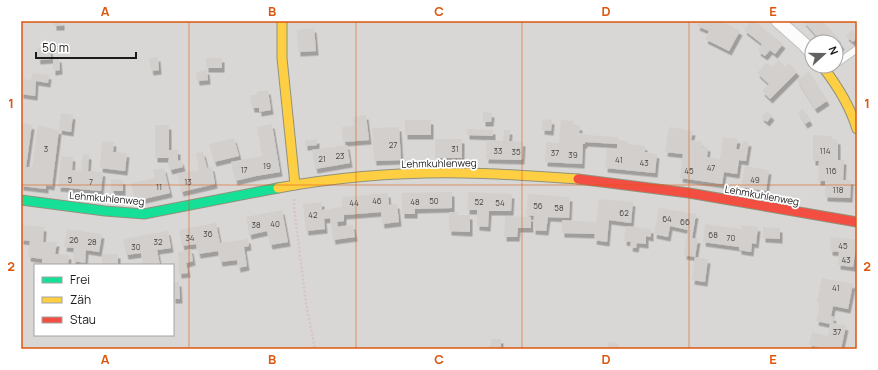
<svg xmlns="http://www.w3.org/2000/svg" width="878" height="370" font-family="Manrope,sans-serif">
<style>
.residential{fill:#d9d7d5;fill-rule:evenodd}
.building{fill:#d2cfcc;filter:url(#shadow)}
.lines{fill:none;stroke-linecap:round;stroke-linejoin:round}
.lane-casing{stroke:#c2c1bf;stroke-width:8}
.street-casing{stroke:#c2c1bf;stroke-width:15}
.fast-casing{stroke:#91927b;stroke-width:11}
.slow-casing{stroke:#91927b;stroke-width:11}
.jam-casing{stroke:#91927b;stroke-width:11}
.path{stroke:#d6c6c3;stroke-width:2.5;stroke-dasharray:2 2;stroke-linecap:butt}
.lane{stroke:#fcfbfb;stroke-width:6}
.street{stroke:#fcfbfb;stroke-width:13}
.fast{stroke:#16e098;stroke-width:9}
.slow{stroke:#ffcf43;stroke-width:9}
.jam{stroke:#f24e42;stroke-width:9}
.grid{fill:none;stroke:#de560d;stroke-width:1;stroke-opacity:0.55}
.labels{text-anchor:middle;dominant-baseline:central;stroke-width:3.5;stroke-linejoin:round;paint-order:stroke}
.number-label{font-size:8px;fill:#494847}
.street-label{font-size:10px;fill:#1b1b1b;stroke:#fff}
.neatline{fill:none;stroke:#de560d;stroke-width:1.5}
.grid-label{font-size:13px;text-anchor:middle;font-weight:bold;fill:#de560d}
</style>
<defs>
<filter id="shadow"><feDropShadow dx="2.5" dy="4.5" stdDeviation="0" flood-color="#0004"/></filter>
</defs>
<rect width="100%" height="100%" fill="#eae7e3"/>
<!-- residential -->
<path class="residential" d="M21 21H857V349H21ZM812 42H836V66H812ZM35 265H173V335H35Z"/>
<!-- building -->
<g class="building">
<rect x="54" y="21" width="8" height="5"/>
<path d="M699 21H722L740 31 729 51 705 39 709 31 697 26Z"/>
<path d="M751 21H754L783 44 775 54 770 50 765 56 758 51 762 44 744 30Z"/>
<path d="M803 21H822L839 39 838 40 842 45 836 51V42H822Z"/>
<path d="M314 28 316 51 298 52 297 30Z"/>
<path d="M852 30 857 35V38L853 42 846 36Z"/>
<path d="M50 47 51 59 38 60 37 48Z"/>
<path d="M158 57 159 70 151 71 149 58Z"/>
<path d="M53 58H59L60 70 53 71Z"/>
<rect x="206" y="58" width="16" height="10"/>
<path d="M779 60 785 67 789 63 797 72 770 99 762 91 769 84 757 73 766 63 772 67Z"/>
<path d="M207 70 208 80 197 81 196 72Z"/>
<path d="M809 72 827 101 815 109 797 80Z"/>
<path d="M32 73 49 75 48 83 36 81 35 96 21 94V79L31 80Z"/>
<path d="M268 90 271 110 259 112V108H252L250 95H257V92Z"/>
<path d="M803 109 810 121 805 124 798 112Z"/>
<path d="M767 111 772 116 767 122 761 117Z"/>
<path d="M483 112 492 113 491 122H483Z"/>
<path d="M61 113 73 115 71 132 59 130 52 186 46 185V189L21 186V123L32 125 26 167H32L38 125 59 130Z"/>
<path d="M366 115 369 140 343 142 342 127 354 126 353 117Z"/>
<path d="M543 119 552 120 551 131 542 130Z"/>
<rect x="405" y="120" width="26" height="15"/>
<path d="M561 120 574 121 573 125 580 126 579 133 585 134 586 135 618 137V140L628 141V144L645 146V152L657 154 655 173 605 168 607 149 617 150V144L585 142V144H583L582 164 545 162 546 142 559 143Z"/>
<path d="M272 124 280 172 256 176 235 181 231 162 262 156 257 127Z"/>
<path d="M155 125H169V150H178V161L181 160 183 167 170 170 168 164 169 158H155Z"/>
<path d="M399 127 401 160 374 161 372 128Z"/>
<path d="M669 127 693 131 691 140 702 142 701 146 708 147 707 157 720 159 723 137 738 139 736 149 741 150 743 141 749 142 746 161 739 160 737 174 724 172 722 184 680 178 683 154 665 152Z"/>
<path d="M467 129 493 130V136L467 135Z"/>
<path d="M504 130H510L509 141 523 142 522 160 486 159 487 140 503 141Z"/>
<path d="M813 135 832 136V139L838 140V160H844L843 180H851L850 198 825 197V181H818L819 161H813Z"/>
<path d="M234 138 239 156 214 162 209 144Z"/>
<path d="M317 139V145L305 146V140Z"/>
<rect x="435" y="139" width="27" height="19"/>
<path d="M102 141 114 142 113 152 127 153 125 171 100 168Z"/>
<path d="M347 145 350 163 315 169 312 150Z"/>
<path d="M203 152 207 168 212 167 215 184 181 192 177 174 199 170 196 153Z"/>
<path d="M83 154 89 155 88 171 103 172 101 191 58 187 61 156 73 157 72 170 81 171Z"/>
<path d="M745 166 769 170 766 191 741 187Z"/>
<path d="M164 168 170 193 135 201 131 183 155 178 153 170Z"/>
<path d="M111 179 123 180V191H111Z"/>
<path d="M452 192V208L415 209V214H402V193Z"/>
<path d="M468 192 512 194 511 211H489L488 227 477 226V210H467Z"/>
<path d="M388 193 389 205 397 204 399 222 382 224 381 212 344 215V221L337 222 338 227 353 225 355 237 333 240 330 218 324 219 325 229 306 231 303 204 322 202V210L342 207V197Z"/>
<path d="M528 194 570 197 569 218 548 217 546 231 533 230 534 216 526 215Z"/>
<path d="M599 199 633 202 631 223 609 220 607 242 594 240 595 234 562 233V220L596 222Z"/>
<path d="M659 208 696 214 692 238 698 239 695 257 684 255 688 230 670 226 668 237 654 234Z"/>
<path d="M282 210 288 242 270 245 267 231 249 235 246 217Z"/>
<path d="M449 212H458V215H470V232L449 231Z"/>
<path d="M505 216 531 217V228H518L517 237H504Z"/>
<path d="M216 223 220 243 248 239 249 246 244 247 247 266 238 268 237 260 220 262 218 251 198 254 196 244 182 246 179 230Z"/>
<path d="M705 224 742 229V225L758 227 756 244 752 243 751 252 739 250V247L703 242Z"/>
<path d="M21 225 44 227 43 242H57L55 254 69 255 68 265H45L42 264V259L28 257 30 241 21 240Z"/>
<path d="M626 226 651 229V237L646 236V244L637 243 636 248 630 247 631 242 624 241Z"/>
<path d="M763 227 780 228V239L763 238Z"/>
<path d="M67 229 102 234 99 252 86 250 85 263 73 261 74 248 64 247Z"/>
<path d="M168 231 171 248 157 250 160 265H143L141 253 126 255 123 239Z"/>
<path d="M831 237 857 240 853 267 838 265 839 252 830 251Z"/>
<path d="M191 249 193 261 186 263 188 273 179 274 178 252Z"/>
<rect x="102" y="254" width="16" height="11"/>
<path d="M695 257 708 259 705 282 692 280Z"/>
<path d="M822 278 853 284 848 309 833 306 831 316 834 317 833 323 846 326 841 349H826L809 345 812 332 828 336 830 324 816 321 820 303 817 302Z"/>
<path d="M173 282H179L180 299H173Z"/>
<path d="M491 339H501V349H488L489 346H491Z"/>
<path d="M609 342 619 344V349H608Z"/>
</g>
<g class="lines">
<defs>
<path id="lane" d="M836 64 857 49"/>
<path id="street" d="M778 21 805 45 812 53"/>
<path id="fast" d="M21 200 105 211 144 214 278 188"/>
<g id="slow">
<path d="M282 21V58L295 185"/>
<path d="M822 66C837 85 850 106 857 129"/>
<path d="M278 188C339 177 401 172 463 173 501 173 540 177 578 179"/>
</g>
<path id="jam" d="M578 179 689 193 857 222"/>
</defs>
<!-- lane casing -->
<use href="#lane" class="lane-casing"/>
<!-- street casing -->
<use href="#street" class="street-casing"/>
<!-- fast casing -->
<use href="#fast" class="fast-casing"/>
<!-- slow casing -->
<use href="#slow" class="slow-casing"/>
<!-- jam casing -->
<use href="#jam" class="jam-casing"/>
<!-- path -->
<path class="path" d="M294 199V207L306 303 315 349"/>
<!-- lane -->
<use href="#lane" class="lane"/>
<!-- street -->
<use href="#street" class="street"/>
<!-- fast -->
<use href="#fast" class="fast"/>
<!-- slow -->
<use href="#slow" class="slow"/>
<!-- jam -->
<use href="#jam" class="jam"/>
</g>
<!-- grid -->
<path class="grid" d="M189 21V349M356 21V349M522 21V349M689 21V349M21 185H857"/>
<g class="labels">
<!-- number labels -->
<g class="number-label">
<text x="393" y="144">27</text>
<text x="46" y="148">3</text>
<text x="455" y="148">31</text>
<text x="498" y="150">33</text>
<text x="825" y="150">114</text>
<text x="516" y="151">35</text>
<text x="555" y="152">37</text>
<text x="573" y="154">39</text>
<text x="340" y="155">23</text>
<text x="322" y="158">21</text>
<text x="619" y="159">41</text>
<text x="644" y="162">43</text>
<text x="267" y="165">19</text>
<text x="711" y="167">47</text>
<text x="244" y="169">17</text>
<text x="689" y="170">45</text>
<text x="831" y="170">116</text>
<text x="70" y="179">5</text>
<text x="755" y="179">49</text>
<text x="91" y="181">7</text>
<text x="188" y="181">13</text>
<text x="159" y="186">11</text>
<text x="838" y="189">118</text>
<text x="377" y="200">46</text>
<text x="434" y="200">50</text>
<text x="415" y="201">48</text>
<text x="479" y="201">52</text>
<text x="354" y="202">44</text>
<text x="500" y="202">54</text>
<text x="538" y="205">56</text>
<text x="559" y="207">58</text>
<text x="624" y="212">62</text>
<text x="313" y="214">42</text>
<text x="667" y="218">64</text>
<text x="685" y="221">66</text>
<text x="275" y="223">40</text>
<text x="256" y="224">38</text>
<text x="208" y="233">36</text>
<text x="713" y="234">68</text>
<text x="190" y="237">34</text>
<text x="731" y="237">70</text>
<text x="74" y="239">26</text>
<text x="92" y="241">28</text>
<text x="158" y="241">32</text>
<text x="843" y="245">45</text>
<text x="136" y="246">30</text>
<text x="846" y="259">43</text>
<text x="836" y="287">41</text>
<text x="837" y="331">37</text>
</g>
<!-- street labels -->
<g class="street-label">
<text transform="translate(439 163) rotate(-1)">Lehmkuhlenweg</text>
<text transform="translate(762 195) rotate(10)">Lehmkuhlenweg</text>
<text transform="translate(107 198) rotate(5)">Lehmkuhlenweg</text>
</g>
</g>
<!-- border -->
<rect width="878" height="370" fill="none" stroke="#ffffff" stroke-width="44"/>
<!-- legend -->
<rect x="34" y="264" width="140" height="72" fill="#ffffff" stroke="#a4a4a4"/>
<rect x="42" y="277" width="20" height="6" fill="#16e098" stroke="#a4a4a4"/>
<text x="70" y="284" font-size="12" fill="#1b1b1b">Frei</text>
<rect x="42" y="297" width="20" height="6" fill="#ffcf43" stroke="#a4a4a4"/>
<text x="70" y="304" font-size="12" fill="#1b1b1b">Zäh</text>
<rect x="42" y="317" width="20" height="6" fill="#f24e42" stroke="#a4a4a4"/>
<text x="70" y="324" font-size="12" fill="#1b1b1b">Stau</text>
<!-- north arrow -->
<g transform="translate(824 54) rotate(69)"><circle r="19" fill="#ffffff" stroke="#a4a4a4"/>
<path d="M0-3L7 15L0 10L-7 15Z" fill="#636261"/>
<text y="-6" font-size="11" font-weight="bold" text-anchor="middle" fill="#1b1b1b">N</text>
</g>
<!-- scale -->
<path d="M36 52v6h100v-6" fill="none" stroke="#1b1b1b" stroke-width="2"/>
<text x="42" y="52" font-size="12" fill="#1b1b1b" stroke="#ffffff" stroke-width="3" paint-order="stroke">50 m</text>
<rect x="22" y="22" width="834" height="326" class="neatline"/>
<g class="grid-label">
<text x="105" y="16">A</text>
<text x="272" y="16">B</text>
<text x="439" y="16">C</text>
<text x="606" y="16">D</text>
<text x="773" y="16">E</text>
<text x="11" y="108">1</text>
<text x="867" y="108">1</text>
<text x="11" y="271">2</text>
<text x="867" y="271">2</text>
<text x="105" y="364">A</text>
<text x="272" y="364">B</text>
<text x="439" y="364">C</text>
<text x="606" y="364">D</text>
<text x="773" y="364">E</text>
</g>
</svg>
